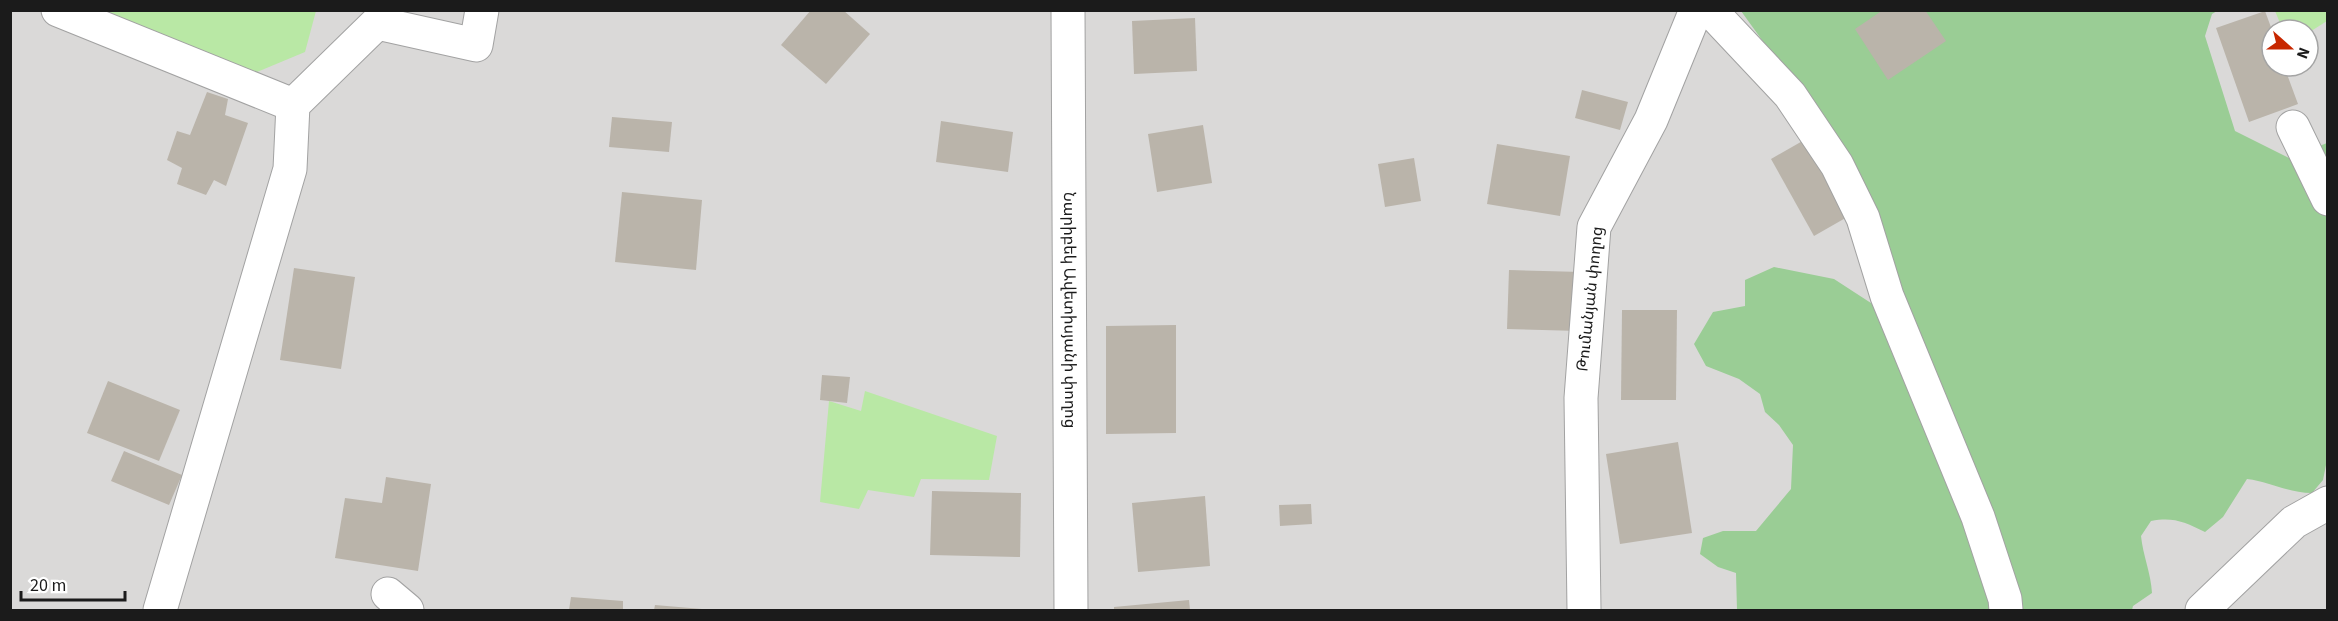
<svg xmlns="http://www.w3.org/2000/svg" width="2338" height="621" font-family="'Source Sans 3','Noto Sans Armenian',sans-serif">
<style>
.residential{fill:#dad9d8;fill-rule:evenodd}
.grass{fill:#b9e8a5}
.forest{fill:#9acd95}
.building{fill:#bab4aa}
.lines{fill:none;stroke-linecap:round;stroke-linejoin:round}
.minor-casing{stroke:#a2a2a2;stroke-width:35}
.minor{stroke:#fff;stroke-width:33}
.labels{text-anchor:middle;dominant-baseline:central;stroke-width:5;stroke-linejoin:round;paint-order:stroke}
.street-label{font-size:16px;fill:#1b1b1b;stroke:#fff}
</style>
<rect width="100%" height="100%" fill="#edebe1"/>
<!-- residential -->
<path class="residential" d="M11 11H2327V610H11ZM2272 30H2308V66H2272Z"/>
<!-- grass -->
<g class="grass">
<path d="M93 11H316L305 52 250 75Z"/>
<path d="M2275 11H2327V21L2308 33V30H2283Z"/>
<path d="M865 391 997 436 989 480 921 479 914 497 868 490 859 509 820 502 829 401 861 411Z"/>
</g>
<!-- forest -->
<path class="forest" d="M1741 11H2217L2212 14 2205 36 2235 131 2289 158 2327 143 2328 455 2323 480 2312 493C2288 493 2271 482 2247 479L2223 517 2205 532C2184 522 2174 517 2151 521L2141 536C2143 556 2151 573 2152 593L2133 606 2132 610H1737L1736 573 1718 567 1700 554 1703 538 1723 531H1756L1791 489 1793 445 1779 425 1765 412 1760 394 1739 379 1706 366 1694 344 1713 312 1745 306V280L1774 267 1834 279 1874 305 1877 224 1790 79Z"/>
<!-- building -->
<g class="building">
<path d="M811 10H843L870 34 826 84 781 45Z"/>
<path d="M1883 10H1925L1946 41 1888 80 1855 29Z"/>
<path d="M2265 11 2272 30V66H2284L2298 104 2249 122 2216 28Z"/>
<path d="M1195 18 1197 71 1134 74 1132 21Z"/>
<path d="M1582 90 1628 102 1620 130 1575 118Z"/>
<path d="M207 92 228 99 225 115 248 123 226 186 214 180 206 195 177 184 182 168 167 160 177 131 190 135Z"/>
<path d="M612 117 672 122 669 152 609 147Z"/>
<path d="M941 121 1013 132 1008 172 936 162Z"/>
<path d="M1203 125 1212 183 1157 192 1148 134Z"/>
<path d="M1806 139 1849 216 1814 236 1771 159Z"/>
<path d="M1497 144 1570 156 1560 216 1487 204Z"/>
<path d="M1414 158 1421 201 1385 207 1378 164Z"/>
<path d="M622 192 702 200 696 270 615 262Z"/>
<path d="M294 268 355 277 341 369 280 360Z"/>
<path d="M1509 270 1582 272 1579 331 1507 329Z"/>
<path d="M1622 310H1677L1676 400H1621Z"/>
<path d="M1176 325V433L1106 434V326Z"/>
<path d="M822 375 850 377 847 403 820 400Z"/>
<path d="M108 381 180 410 159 461 87 433Z"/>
<path d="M1678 442 1692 533 1620 544 1606 454Z"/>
<path d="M124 451 182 475 169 505 111 481Z"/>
<path d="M386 477 431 484 418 571 335 558 345 498 382 503Z"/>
<path d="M932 491 1021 493 1020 557 930 555Z"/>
<path d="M1205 496 1210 566 1138 572 1132 503Z"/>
<path d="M1311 504 1312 524 1280 526 1279 505Z"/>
<path d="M571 597 623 601V610H569Z"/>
<path d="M1189 600 1190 610H1114V607Z"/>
<path d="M655 605 702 609V610H654Z"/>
</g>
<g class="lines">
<defs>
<g id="minor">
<path d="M58 10 293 105"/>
<path id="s1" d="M1068 10 1071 610"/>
<path d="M1710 10 1790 95 1837 165 1863 218 1887 296 1978 517 2005 599 2006 610"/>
<path d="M2293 127 2328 199"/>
<path d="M388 594 407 610"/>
<path d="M160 610 290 169 293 105 377 23 476 45 482 10"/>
<path d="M1584 610 1581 398 1594 227 1651 120 1696 10"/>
<path d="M2202 610 2294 522 2328 503"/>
</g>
</defs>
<!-- minor casing -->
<use href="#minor" class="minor-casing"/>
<!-- minor -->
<use href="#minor" class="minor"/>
</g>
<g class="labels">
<!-- street labels -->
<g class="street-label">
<text transform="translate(1590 299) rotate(-84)">Թումանյան փողոց</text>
<text stroke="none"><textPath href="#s1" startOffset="300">Նարիբեկ Ավետիսյանի փողոց</textPath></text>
</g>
</g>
<!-- border -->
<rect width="2338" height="621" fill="none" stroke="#1b1b1b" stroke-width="24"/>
<!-- north arrow -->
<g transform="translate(2290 48) rotate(111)"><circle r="28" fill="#ffffff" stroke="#a4a4a4" stroke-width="1.5"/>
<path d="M0-4.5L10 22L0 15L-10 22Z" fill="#c72700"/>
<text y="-9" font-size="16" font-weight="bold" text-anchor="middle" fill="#1b1b1b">N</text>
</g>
<!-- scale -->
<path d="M21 591v9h104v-9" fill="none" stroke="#1b1b1b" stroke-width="3"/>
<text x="30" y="591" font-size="18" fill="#1b1b1b" stroke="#ffffff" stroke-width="4.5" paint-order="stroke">20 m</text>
</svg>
